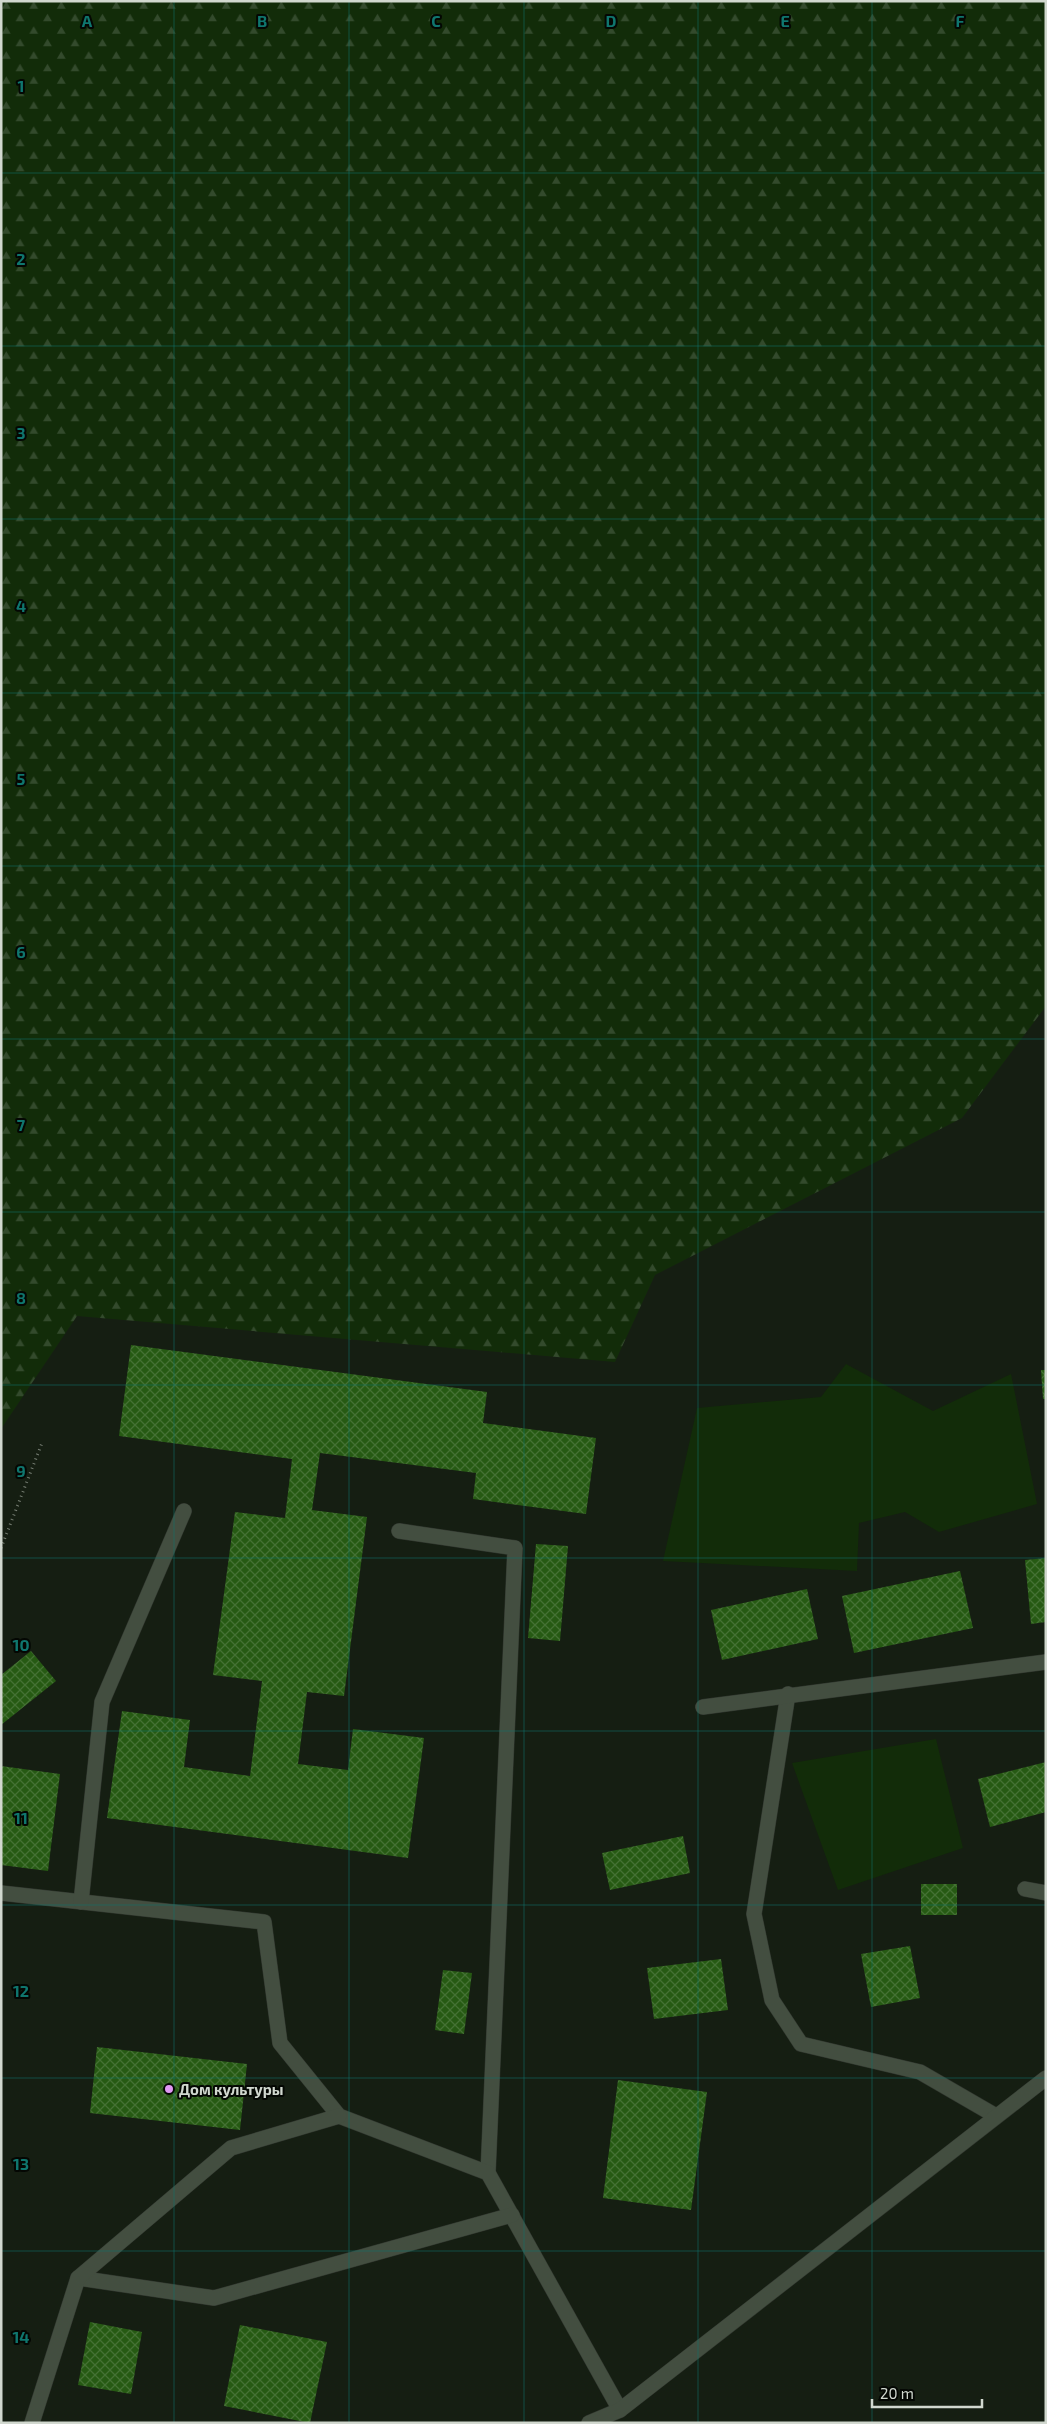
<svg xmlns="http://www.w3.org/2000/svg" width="1047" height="2424" font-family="'Exo 2',sans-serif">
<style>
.forest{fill:url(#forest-firs)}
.green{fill:#122c09}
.building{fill:url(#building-cross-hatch)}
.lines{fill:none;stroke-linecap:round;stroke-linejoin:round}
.minor-casing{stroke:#30362e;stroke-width:16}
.path{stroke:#777f74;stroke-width:3;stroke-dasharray:1 4;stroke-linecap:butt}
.minor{stroke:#434e40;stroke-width:15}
.grid{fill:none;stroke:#0f766e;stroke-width:1;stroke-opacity:0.55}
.poi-dot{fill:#de98f2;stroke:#040703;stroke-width:2}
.labels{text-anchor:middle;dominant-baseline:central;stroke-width:4;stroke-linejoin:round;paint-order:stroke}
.poi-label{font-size:15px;font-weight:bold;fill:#d1d8cf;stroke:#040703;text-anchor:start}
.grid-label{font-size:16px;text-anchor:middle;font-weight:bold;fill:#0f766e;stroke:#040703;stroke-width:4;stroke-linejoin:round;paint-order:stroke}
</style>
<defs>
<pattern id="forest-firs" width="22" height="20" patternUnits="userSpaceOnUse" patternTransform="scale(1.25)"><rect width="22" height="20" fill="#122c09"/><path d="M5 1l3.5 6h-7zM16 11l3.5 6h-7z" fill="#334a2c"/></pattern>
<pattern id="building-cross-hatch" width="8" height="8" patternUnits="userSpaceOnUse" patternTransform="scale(1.25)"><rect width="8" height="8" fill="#265a13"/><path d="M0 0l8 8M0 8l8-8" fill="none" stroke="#447134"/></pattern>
</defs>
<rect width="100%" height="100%" fill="#151e12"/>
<!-- forest -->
<path class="forest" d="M1 1H1046V1006L962 1118 655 1275 615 1362 77 1316 1 1429Z"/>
<!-- green -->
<g class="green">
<path d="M846 1364 933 1411 1011 1374 1037 1504 939 1532 905 1512 859 1523 857 1571 663 1561 697 1408 821 1397Z"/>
<path d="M936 1739 963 1848 838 1890 792 1763Z"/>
</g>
<!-- building -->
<g class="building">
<path d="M131 1345 487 1392 483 1423 596 1438 586 1514 473 1499 476 1473 320 1453 312 1510 367 1517 344 1696 307 1692 298 1764 348 1770 353 1729 424 1738 408 1858 107 1818 122 1711 190 1720 184 1767 250 1776 262 1681 213 1675 235 1512 285 1518 292 1459 119 1436Z"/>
<path d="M1041 1370H1046V1399H1043Z"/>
<path d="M536 1544 568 1546 560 1641 528 1638Z"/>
<path d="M1046 1558V1622L1031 1624 1025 1560Z"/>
<path d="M960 1571 973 1628 854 1653 842 1596Z"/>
<path d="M807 1589 818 1639 722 1660 711 1610Z"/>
<path d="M31 1651 56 1681 1 1725V1675Z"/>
<path d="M1046 1762V1812L990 1827 978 1779Z"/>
<path d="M1 1766 60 1774 48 1871 1 1865Z"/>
<path d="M683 1836 690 1873 610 1890 602 1853Z"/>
<rect x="921" y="1884" width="36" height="31"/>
<path d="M910 1946 920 1998 871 2007 861 1954Z"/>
<path d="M721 1959 728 2010 654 2019 647 1968Z"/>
<path d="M443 1970 472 1973 464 2034 435 2030Z"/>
<path d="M97 2047 247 2064 240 2130 90 2113Z"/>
<path d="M618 2080 707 2092 691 2210 603 2198Z"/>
<path d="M90 2322 142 2332 131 2394 78 2385Z"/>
<path d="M240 2325 327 2342 310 2423 224 2406Z"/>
</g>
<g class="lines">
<defs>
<g id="minor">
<path d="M399 1531 515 1548 488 2173"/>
<path d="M788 1694 754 1914 772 2000 801 2044 920 2072 996 2116"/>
<path d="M703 1707 1046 1662"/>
<path d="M1025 1889 1046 1893"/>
<path d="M1 1893 264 1922 280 2043 339 2116 488 2173 620 2410"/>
<path d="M81 1902 102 1702 184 1511"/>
<path d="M78 2278 214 2298 512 2215"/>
<path d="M32 2423 78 2278 231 2148 339 2116"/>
<path d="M589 2423 620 2410 1046 2078"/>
</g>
</defs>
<!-- minor casing -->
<use href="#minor" class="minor-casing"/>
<!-- path -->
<path class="path" d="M1 1548 42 1443"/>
<!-- minor -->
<use href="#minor" class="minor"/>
</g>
<!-- grid -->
<path class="grid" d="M174 1V2423M349 1V2423M524 1V2423M698 1V2423M872 1V2423M1 173H1046M1 346H1046M1 519H1046M1 693H1046M1 866H1046M1 1039H1046M1 1212H1046M1 1385H1046M1 1558H1046M1 1731H1046M1 1905H1046M1 2078H1046M1 2251H1046"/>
<!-- markers -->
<circle class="poi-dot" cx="169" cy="2089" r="5"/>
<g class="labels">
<!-- poi labels -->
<g class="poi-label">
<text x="179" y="2089">Дом культуры</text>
</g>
</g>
<g class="grid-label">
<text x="87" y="27">A</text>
<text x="262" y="27">B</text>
<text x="436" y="27">C</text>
<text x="611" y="27">D</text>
<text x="785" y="27">E</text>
<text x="960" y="27">F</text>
<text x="21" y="92">1</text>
<text x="21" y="265">2</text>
<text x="21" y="439">3</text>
<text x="21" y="612">4</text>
<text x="21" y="785">5</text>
<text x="21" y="958">6</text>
<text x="21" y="1131">7</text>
<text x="21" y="1304">8</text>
<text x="21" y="1477">9</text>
<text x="21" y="1651">10</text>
<text x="21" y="1824">11</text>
<text x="21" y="1997">12</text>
<text x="21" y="2170">13</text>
<text x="21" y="2343">14</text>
</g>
<!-- border -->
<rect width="1047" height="2424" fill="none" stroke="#d1d8cf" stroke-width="5"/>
<!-- scale -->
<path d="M872 2399v8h110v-8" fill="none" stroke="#d1d8cf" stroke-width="2.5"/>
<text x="880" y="2399" font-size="15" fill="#d1d8cf" stroke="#040703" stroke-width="4" paint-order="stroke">20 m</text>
</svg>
